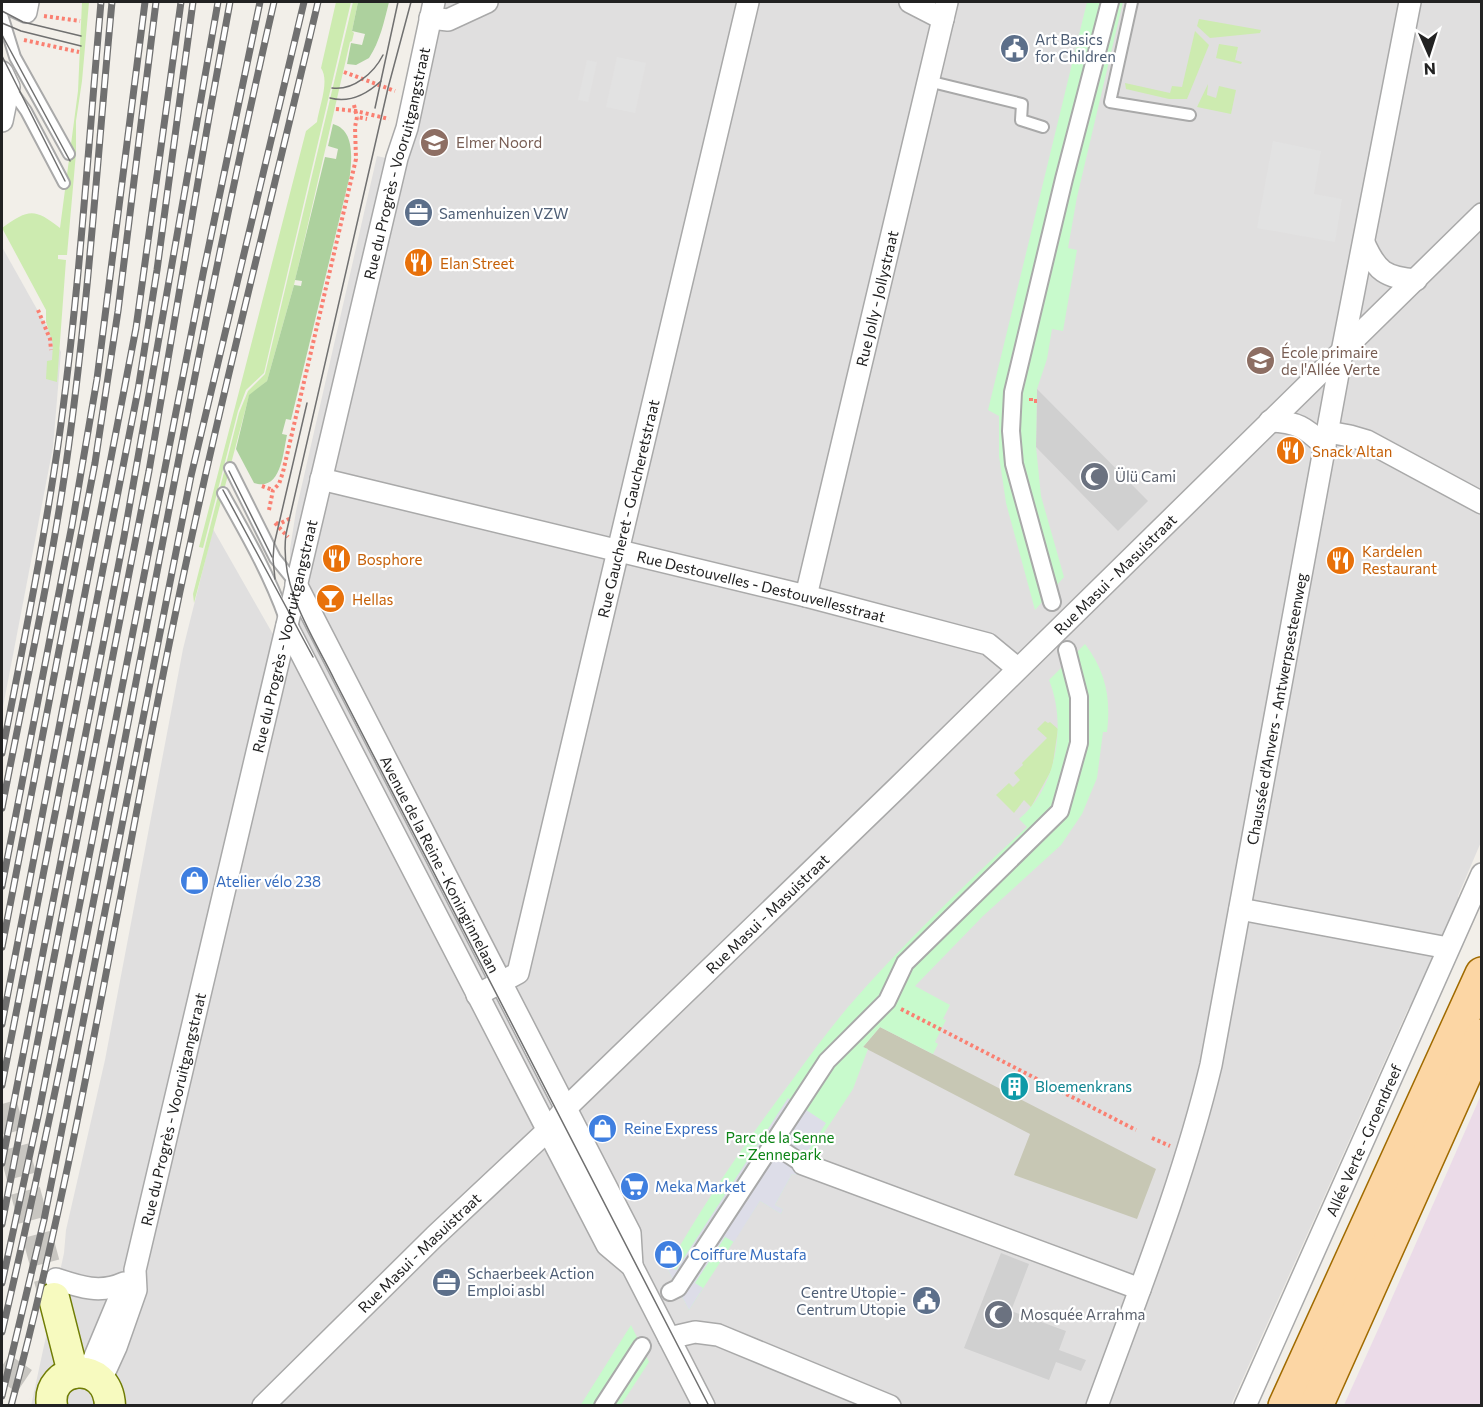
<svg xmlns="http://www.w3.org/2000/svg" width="1483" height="1407" font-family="Commissioner,sans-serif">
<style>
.residential{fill:#e0dfdf}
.industrial{fill:#ebdbe8}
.religious{fill:#d0d0d0}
.construction{fill:#c7c7b4}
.grass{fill:#cdebb0}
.forest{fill:#add19e}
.park{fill:#c8facc}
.parking{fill:#e2e2e2}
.plaza{fill:#dddde8}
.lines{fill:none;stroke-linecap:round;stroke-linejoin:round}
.tertiary-tunnel{stroke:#c8c6c1;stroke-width:27;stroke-dasharray:27 14;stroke-linecap:butt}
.secondary-tunnel{stroke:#c8c6c1;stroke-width:30;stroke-dasharray:30 15;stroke-linecap:butt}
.service-casing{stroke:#a9a9a9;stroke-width:14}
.pedestrian-casing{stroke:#a9a9a9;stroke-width:20}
.minor-casing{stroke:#a9a9a9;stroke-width:24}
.secondary-casing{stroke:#707d05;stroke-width:33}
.primary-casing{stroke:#a06b00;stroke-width:36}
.path{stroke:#fa8072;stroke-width:4;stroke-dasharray:3 3;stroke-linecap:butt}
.service{stroke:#fff;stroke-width:10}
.pedestrian{stroke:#fff;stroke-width:16}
.minor{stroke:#fff;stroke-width:21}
.secondary{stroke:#f7fabf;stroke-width:30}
.primary{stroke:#fcd6a4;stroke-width:33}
.tram{stroke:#707070;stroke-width:1.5}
.rail-casing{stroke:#707070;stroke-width:7}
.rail{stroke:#fff;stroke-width:4.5;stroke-dasharray:14;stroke-linecap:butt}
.labels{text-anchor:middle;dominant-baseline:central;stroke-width:4.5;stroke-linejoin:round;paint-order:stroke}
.service-label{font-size:15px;fill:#4e5e75;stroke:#fff;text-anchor:start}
.education-label{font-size:15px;fill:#785e54;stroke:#fff;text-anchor:start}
.street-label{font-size:15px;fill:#222;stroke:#fff}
.food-label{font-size:15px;fill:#c56008;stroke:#fff;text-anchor:start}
.worship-label{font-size:15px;fill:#5b616d;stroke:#fff;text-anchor:start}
.shop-label{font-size:15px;fill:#366cbe;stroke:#fff;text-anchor:start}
.culture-label{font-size:15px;fill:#0d838f;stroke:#fff;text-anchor:start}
.park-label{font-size:15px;fill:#0c8416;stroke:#fff}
</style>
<rect width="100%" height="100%" fill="#f2efe9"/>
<!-- residential -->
<g class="residential">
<path d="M425 2H1481V842L1458 896 1459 910 1435 957 1422 992 1408 1009 1231 1405 31 1406 64 1253 66 1230 105 1060 183 649 213 529 274 636 290 570V549L296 511 377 156 390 159Z"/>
<path d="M2 247 61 352 53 447 2 712Z"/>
</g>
<!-- industrial -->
<path class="industrial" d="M1481 1095V1405H1344L1381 1323Z"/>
<!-- religious -->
<g class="religious">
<path d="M1037 389 1148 501 1118 531 1036 447Z"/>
<path d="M1001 1253 1029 1264 1011 1311 1066 1331 1059 1350 1086 1360 1081 1371 1056 1362 1049 1380 964 1348Z"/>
</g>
<!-- construction -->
<path class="construction" d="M880 1027 1156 1169 1137 1219 1014 1175 1030 1134 863 1047Z"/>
<!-- grass -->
<g class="grass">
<path d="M82 2H89L82 81 76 121V153L67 255H58V259L66 260 57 382 46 379 47 361 52 360 53 344 46 322V310L2 228C29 209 34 208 60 228L78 91Z"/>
<path d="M336 2H351L264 373 246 390 238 411 203 548 199 547 306 131 317 122C319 107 330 81 321 68Z"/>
<path d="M353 2H358L352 31 354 33 352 41 350 42 294 285 267 381 249 396 194 603 193 594 239 413 248 391 265 374Z"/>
<path d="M1199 19 1261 30 1260 33 1210 38 1197 26Z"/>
<path d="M1195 31 1209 45 1187 99H1169L1126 89 1125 83 1170 93 1172 86 1182 87Z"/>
<path d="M1219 44 1238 47 1235 60 1242 62 1241 64 1216 58Z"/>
<path d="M1208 84 1207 95 1216 98 1219 86 1236 90 1231 114 1197 107Z"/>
<path d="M1045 721 1048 723 1050 722 1058 729 1052 769 1031 807 1024 800 1014 813 996 795 1009 783 1013 787 1020 780 1014 773 1023 765 1022 763 1047 738 1037 729Z"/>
</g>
<!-- forest -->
<g class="forest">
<path d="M358 2H389C384 22 380 41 369 58L356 65 347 64 351 43 362 45 365 34 352 31Z"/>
<path d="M333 124C354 130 352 156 350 175L291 420 286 419 282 434 287 435C283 453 281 492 254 483L236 449 249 395 267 381 294 285 301 286 302 281 295 280 325 157 336 159 338 149 328 146Z"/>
</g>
<!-- park -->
<g class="park">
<path d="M1087 2H1123L1077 197 1068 248 1077 250 1063 331 1052 329 1047 359 1037 389 1036 447 1041 496 1064 577 1035 610 1006 503 999 456V416L988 410Z"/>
<path d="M1085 644C1106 672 1111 698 1107 732H1103L1097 778 1082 814 1061 845 983 916 915 986 950 1005 943 1019 946 1020 935 1042 938 1044 933 1054 880 1027 863 1047 868 1049 853 1089 796 1175 792 1174 775 1205 783 1209 781 1214 760 1201 689 1310 667 1268C705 1201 747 1140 793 1079 810 1055 829 1030 848 1007 904 943 965 884 1027 827L1019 819C1057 788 1067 724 1049 680Z"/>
<path d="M631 1325 649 1362 621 1405 580 1406Z"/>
</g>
<!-- parking -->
<g class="parking">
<path d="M617 57 646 63 635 113 606 107Z"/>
<path d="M587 60 597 62 588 102 578 100Z"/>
<path d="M1273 141 1321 151 1314 194 1342 199 1335 242 1257 228Z"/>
</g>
<!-- plaza -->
<path class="plaza" d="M788 1098 826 1123 808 1151 810 1153 796 1175 792 1174 775 1205 783 1209 781 1214 760 1201 734 1242 725 1237 695 1283 703 1288 689 1310 667 1268 669 1265 676 1270Z"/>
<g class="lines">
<!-- tertiary-tunnel -->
<path class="tertiary-tunnel" d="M2 1366 36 1389"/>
<!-- secondary-tunnel -->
<path class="secondary-tunnel" d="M2 1104 54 1298"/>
<defs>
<g id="service">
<path d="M1132 2 1110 102 1190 115"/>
<path d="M2 15 15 57 69 154"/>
<path d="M928 81 1022 104 1021 120 1043 127"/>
<path d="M9 87 26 111 64 183"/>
<path d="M230 468 275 558 296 584"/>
<path d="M223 493C246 534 269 574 285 619"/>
<path d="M556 1120 625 1253"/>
</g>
<g id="pedestrian">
<path d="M1052 602 1014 464 1011 431 1013 392 1064 179 1110 2"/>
<path d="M773 1144 803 1164"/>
<path d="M670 1292 678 1288 827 1061 887 1001 905 963 1060 811 1079 743V697L1067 650"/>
<path d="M603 1406 642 1346"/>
</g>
<g id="minor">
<path d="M5 2 26 12 28 2"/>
<path d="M910 2 943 19"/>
<path d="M430 18 448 20 487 2"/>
<path d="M2 72 9 87 2 121"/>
<path d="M1364 243C1377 272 1385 277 1416 280"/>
<path d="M1270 421C1297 422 1305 427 1325 446"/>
<path d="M1328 432 1350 436 1367 441 1482 503"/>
<path id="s1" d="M321 479 806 596 988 644 1017 668"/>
<path id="s2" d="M296 584 630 1233 632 1266"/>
<path id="s3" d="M806 596 947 2"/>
<path d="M287 626 607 1245 632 1266 704 1406"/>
<path d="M1240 909 1448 948"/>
<path id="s4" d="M477 995 518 973 748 2"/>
<path d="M803 1164 1140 1289"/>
<path d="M56 1279C80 1287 100 1294 124 1283"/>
<path d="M669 1338 695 1332 718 1335 890 1406"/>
<path d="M88 1373 119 1299"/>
<path id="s5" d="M101 1380 116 1347 136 1290 135 1270 397 158 407 128 434 2"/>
<path id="s6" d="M263 1406 435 1236 547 1131 565 1109 898 787 1482 214"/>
<path id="s7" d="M1097 1406C1138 1293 1183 1182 1211 1065L1342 352 1410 2"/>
<path id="s8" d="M1245 1406 1482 874"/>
</g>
<g id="secondary">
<path d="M54 1298 73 1373"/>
<path d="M52 1406C45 1366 108 1357 110 1406"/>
</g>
<g id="primary">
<path d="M1285 1406 1482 974"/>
<path d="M1316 1406 1482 1036"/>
</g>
</defs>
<!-- service casing -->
<use href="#service" class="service-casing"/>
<!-- pedestrian casing -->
<use href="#pedestrian" class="pedestrian-casing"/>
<!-- minor casing -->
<use href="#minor" class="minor-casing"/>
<!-- secondary casing -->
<use href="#secondary" class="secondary-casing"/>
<!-- primary casing -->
<use href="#primary" class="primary-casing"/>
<!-- path -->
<g class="path">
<path d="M44 16 80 21"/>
<path d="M24 40 79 52"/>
<path d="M344 72 395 91"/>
<path d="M354 105 357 117"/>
<path d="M336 109 356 111 389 119"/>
<path d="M38 310 50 339 51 350"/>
<path d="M1031 398V401H1037"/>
<path d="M262 486 273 490"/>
<path d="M269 510 273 490 279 484 283 472 356 159 355 127 357 117 367 119"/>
<path d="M275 523 288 537"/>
<path d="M276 523 279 524 291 518"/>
<path d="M901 1009 1136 1130"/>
<path d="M1152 1138 1170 1146"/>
</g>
<!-- service -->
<use href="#service" class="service"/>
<!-- pedestrian -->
<use href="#pedestrian" class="pedestrian"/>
<!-- minor -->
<use href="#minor" class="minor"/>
<!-- secondary -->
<use href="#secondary" class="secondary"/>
<!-- primary -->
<use href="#primary" class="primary"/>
<!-- tram -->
<g class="tram">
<path d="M411 2 388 88 286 534C279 588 312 634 335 681L709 1406"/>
<path d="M2 11 23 22 81 36"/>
<path d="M2 23 21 31 81 46"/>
<path d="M2 35 70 161"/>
<path d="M2 56 65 181"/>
<path d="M332 88C353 91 374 73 383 55"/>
<path d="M330 98C349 103 366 95 381 81"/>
<path d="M375 108 398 2"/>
<path d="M229 471 272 557"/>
<path d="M223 490 313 657"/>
<path d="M275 579 273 559 274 545 307 403"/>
</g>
<defs>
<g id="rail">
<path d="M2 753C22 651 43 548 58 445 79 298 88 149 101 2"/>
<path d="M2 808C25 687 53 565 69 443 89 297 98 149 112 2"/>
<path d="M2 886 72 525 97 379 145 2"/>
<path d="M2 947 95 463 118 311 156 2"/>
<path d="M2 1024 136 328 181 2"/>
<path d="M2 1085 138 390 157 270 193 2"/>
<path d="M2 1163 124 537 218 2"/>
<path d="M2 1224 149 471 209 117 230 2"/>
<path d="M2 1283 39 1112 203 274 260 2"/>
<path d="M2 1332C105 892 173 443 274 2"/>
<path d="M2 1396 44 1220 191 476 304 2"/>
<path d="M11 1406C76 1164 115 915 164 670 208 446 266 224 318 2"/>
</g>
</defs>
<!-- rail casing -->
<use href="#rail" class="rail-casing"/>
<!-- rail -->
<use href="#rail" class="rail"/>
</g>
<!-- icons -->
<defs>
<symbol id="civic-disc" viewBox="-11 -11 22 22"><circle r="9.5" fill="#5c6f8a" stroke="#fff"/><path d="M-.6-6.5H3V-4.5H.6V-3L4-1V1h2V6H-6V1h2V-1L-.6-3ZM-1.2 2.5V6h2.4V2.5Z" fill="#fff"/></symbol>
<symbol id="school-disc" viewBox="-11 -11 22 22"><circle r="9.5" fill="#8d6e63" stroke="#fff"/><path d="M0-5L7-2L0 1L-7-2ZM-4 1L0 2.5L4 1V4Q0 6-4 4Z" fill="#fff"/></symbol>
<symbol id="office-disc" viewBox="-11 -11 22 22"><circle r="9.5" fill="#5c6f8a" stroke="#fff"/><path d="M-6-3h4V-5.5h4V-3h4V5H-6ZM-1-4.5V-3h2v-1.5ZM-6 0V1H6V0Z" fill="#fff"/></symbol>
<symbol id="restaurant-disc" viewBox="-11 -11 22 22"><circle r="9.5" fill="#e8710a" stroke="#fff"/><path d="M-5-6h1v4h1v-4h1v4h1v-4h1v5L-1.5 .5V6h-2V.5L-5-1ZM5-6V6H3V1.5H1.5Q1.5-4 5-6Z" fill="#fff"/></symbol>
<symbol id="mosque-disc" viewBox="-11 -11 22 22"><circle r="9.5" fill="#6b7280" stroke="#fff"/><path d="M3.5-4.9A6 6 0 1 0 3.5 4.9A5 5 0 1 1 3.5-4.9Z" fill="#fff"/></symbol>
<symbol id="bar-disc" viewBox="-11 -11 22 22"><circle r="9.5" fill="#e8710a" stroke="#fff"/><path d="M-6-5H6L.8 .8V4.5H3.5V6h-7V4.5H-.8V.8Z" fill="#fff"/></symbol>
<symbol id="shop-disc" viewBox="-11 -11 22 22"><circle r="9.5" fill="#3f7fe0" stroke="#fff"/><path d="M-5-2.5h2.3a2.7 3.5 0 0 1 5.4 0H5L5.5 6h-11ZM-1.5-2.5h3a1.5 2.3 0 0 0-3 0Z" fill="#fff"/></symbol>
<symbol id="building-disc" viewBox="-11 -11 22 22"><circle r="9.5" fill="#0f9aa8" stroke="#fff"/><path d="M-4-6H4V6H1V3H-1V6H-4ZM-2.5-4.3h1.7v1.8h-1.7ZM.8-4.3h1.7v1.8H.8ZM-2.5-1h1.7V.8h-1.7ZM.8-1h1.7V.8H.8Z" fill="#fff"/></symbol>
<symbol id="supermarket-disc" viewBox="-11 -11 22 22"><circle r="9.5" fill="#3f7fe0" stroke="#fff"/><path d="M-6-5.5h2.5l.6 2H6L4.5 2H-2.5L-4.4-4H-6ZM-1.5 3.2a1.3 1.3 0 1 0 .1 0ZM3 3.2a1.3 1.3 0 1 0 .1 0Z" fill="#fff"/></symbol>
</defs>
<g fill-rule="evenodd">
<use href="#civic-disc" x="998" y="32" width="33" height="33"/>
<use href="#school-disc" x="418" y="126" width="33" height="33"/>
<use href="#office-disc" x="402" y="196" width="33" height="33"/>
<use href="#restaurant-disc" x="402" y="246" width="33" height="33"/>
<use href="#school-disc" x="1244" y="344" width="33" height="33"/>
<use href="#restaurant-disc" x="1274" y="434" width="33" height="33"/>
<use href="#mosque-disc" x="1078" y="460" width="33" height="33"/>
<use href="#restaurant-disc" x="320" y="542" width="33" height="33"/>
<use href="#restaurant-disc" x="1324" y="544" width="33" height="33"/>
<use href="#bar-disc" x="314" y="582" width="33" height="33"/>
<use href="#shop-disc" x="178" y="864" width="33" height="33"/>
<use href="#building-disc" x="998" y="1070" width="33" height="33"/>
<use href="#shop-disc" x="586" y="1112" width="33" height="33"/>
<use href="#supermarket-disc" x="618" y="1170" width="33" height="33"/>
<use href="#shop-disc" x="652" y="1238" width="33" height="33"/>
<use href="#office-disc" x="430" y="1266" width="33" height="33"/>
<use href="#civic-disc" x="910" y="1284" width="33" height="33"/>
<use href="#mosque-disc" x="982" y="1298" width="33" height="33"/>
</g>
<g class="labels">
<!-- service labels -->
<g class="service-label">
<text x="1035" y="39">Art Basics<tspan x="1035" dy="17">for Children</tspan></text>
<text x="439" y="213">Samenhuizen VZW</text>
<text x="467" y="1273">Schaerbeek Action<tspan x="467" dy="17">Emploi asbl</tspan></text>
<text x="906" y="1292" text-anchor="end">Centre Utopie -<tspan x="906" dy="17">Centrum Utopie</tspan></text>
</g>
<!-- education labels -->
<g class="education-label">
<text x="456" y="142">Elmer Noord</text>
<text x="1281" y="352">École primaire<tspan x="1281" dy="17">de l'Allée Verte</tspan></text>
</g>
<!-- street labels -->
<g class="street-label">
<text stroke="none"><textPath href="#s5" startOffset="1254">Rue du Progrès - Vooruitgangstraat</textPath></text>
<text stroke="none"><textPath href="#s3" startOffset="306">Rue Jolly - Jollystraat</textPath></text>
<text stroke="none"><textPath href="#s4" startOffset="524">Rue Gaucheret - Gaucheretstraat</textPath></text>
<text stroke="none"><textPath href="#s6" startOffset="1191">Rue Masui - Masuistraat</textPath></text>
<text stroke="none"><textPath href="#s1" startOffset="453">Rue Destouvelles - Destouvellesstraat</textPath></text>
<text stroke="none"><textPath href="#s5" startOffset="768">Rue du Progrès - Vooruitgangstraat</textPath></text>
<text stroke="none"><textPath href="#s7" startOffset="722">Chaussée d'Anvers - Antwerpsesteenweg</textPath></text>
<text stroke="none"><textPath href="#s2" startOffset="315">Avenue de la Reine - Koninginnelaan</textPath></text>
<text stroke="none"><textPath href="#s6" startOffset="705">Rue Masui - Masuistraat</textPath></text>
<text stroke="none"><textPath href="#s5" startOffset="282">Rue du Progrès - Vooruitgangstraat</textPath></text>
<text stroke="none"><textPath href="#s8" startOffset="291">Allée Verte - Groendreef</textPath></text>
<text stroke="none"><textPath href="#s6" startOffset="219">Rue Masui - Masuistraat</textPath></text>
</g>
<!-- food labels -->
<g class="food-label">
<text x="440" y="263">Elan Street</text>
<text x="1312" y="451">Snack Altan</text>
<text x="1362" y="551">Kardelen<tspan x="1362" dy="17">Restaurant</tspan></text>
<text x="357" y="559">Bosphore</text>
<text x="352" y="599">Hellas</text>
</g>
<!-- worship labels -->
<g class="worship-label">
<text x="1115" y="476">Ülü Cami</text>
<text x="1020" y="1314">Mosquée Arrahma</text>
</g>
<!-- shop labels -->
<g class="shop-label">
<text x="216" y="881">Atelier vélo 238</text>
<text x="624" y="1128">Reine Express</text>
<text x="655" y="1186">Meka Market</text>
<text x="690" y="1254">Coiffure Mustafa</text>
</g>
<!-- culture labels -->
<g class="culture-label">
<text x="1035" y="1086">Bloemenkrans</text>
</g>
<!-- park labels -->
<g class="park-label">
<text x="780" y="1137">Parc de la Senne<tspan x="780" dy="17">- Zennepark</tspan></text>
</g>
</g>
<!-- border -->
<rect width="1483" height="1407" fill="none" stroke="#222222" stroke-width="6"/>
<!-- north arrow -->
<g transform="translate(1429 54) rotate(177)" stroke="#ffffff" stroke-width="4.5" paint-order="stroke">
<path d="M0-4.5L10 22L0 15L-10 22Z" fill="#222222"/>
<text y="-9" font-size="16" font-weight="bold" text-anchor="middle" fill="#222222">N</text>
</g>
</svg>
